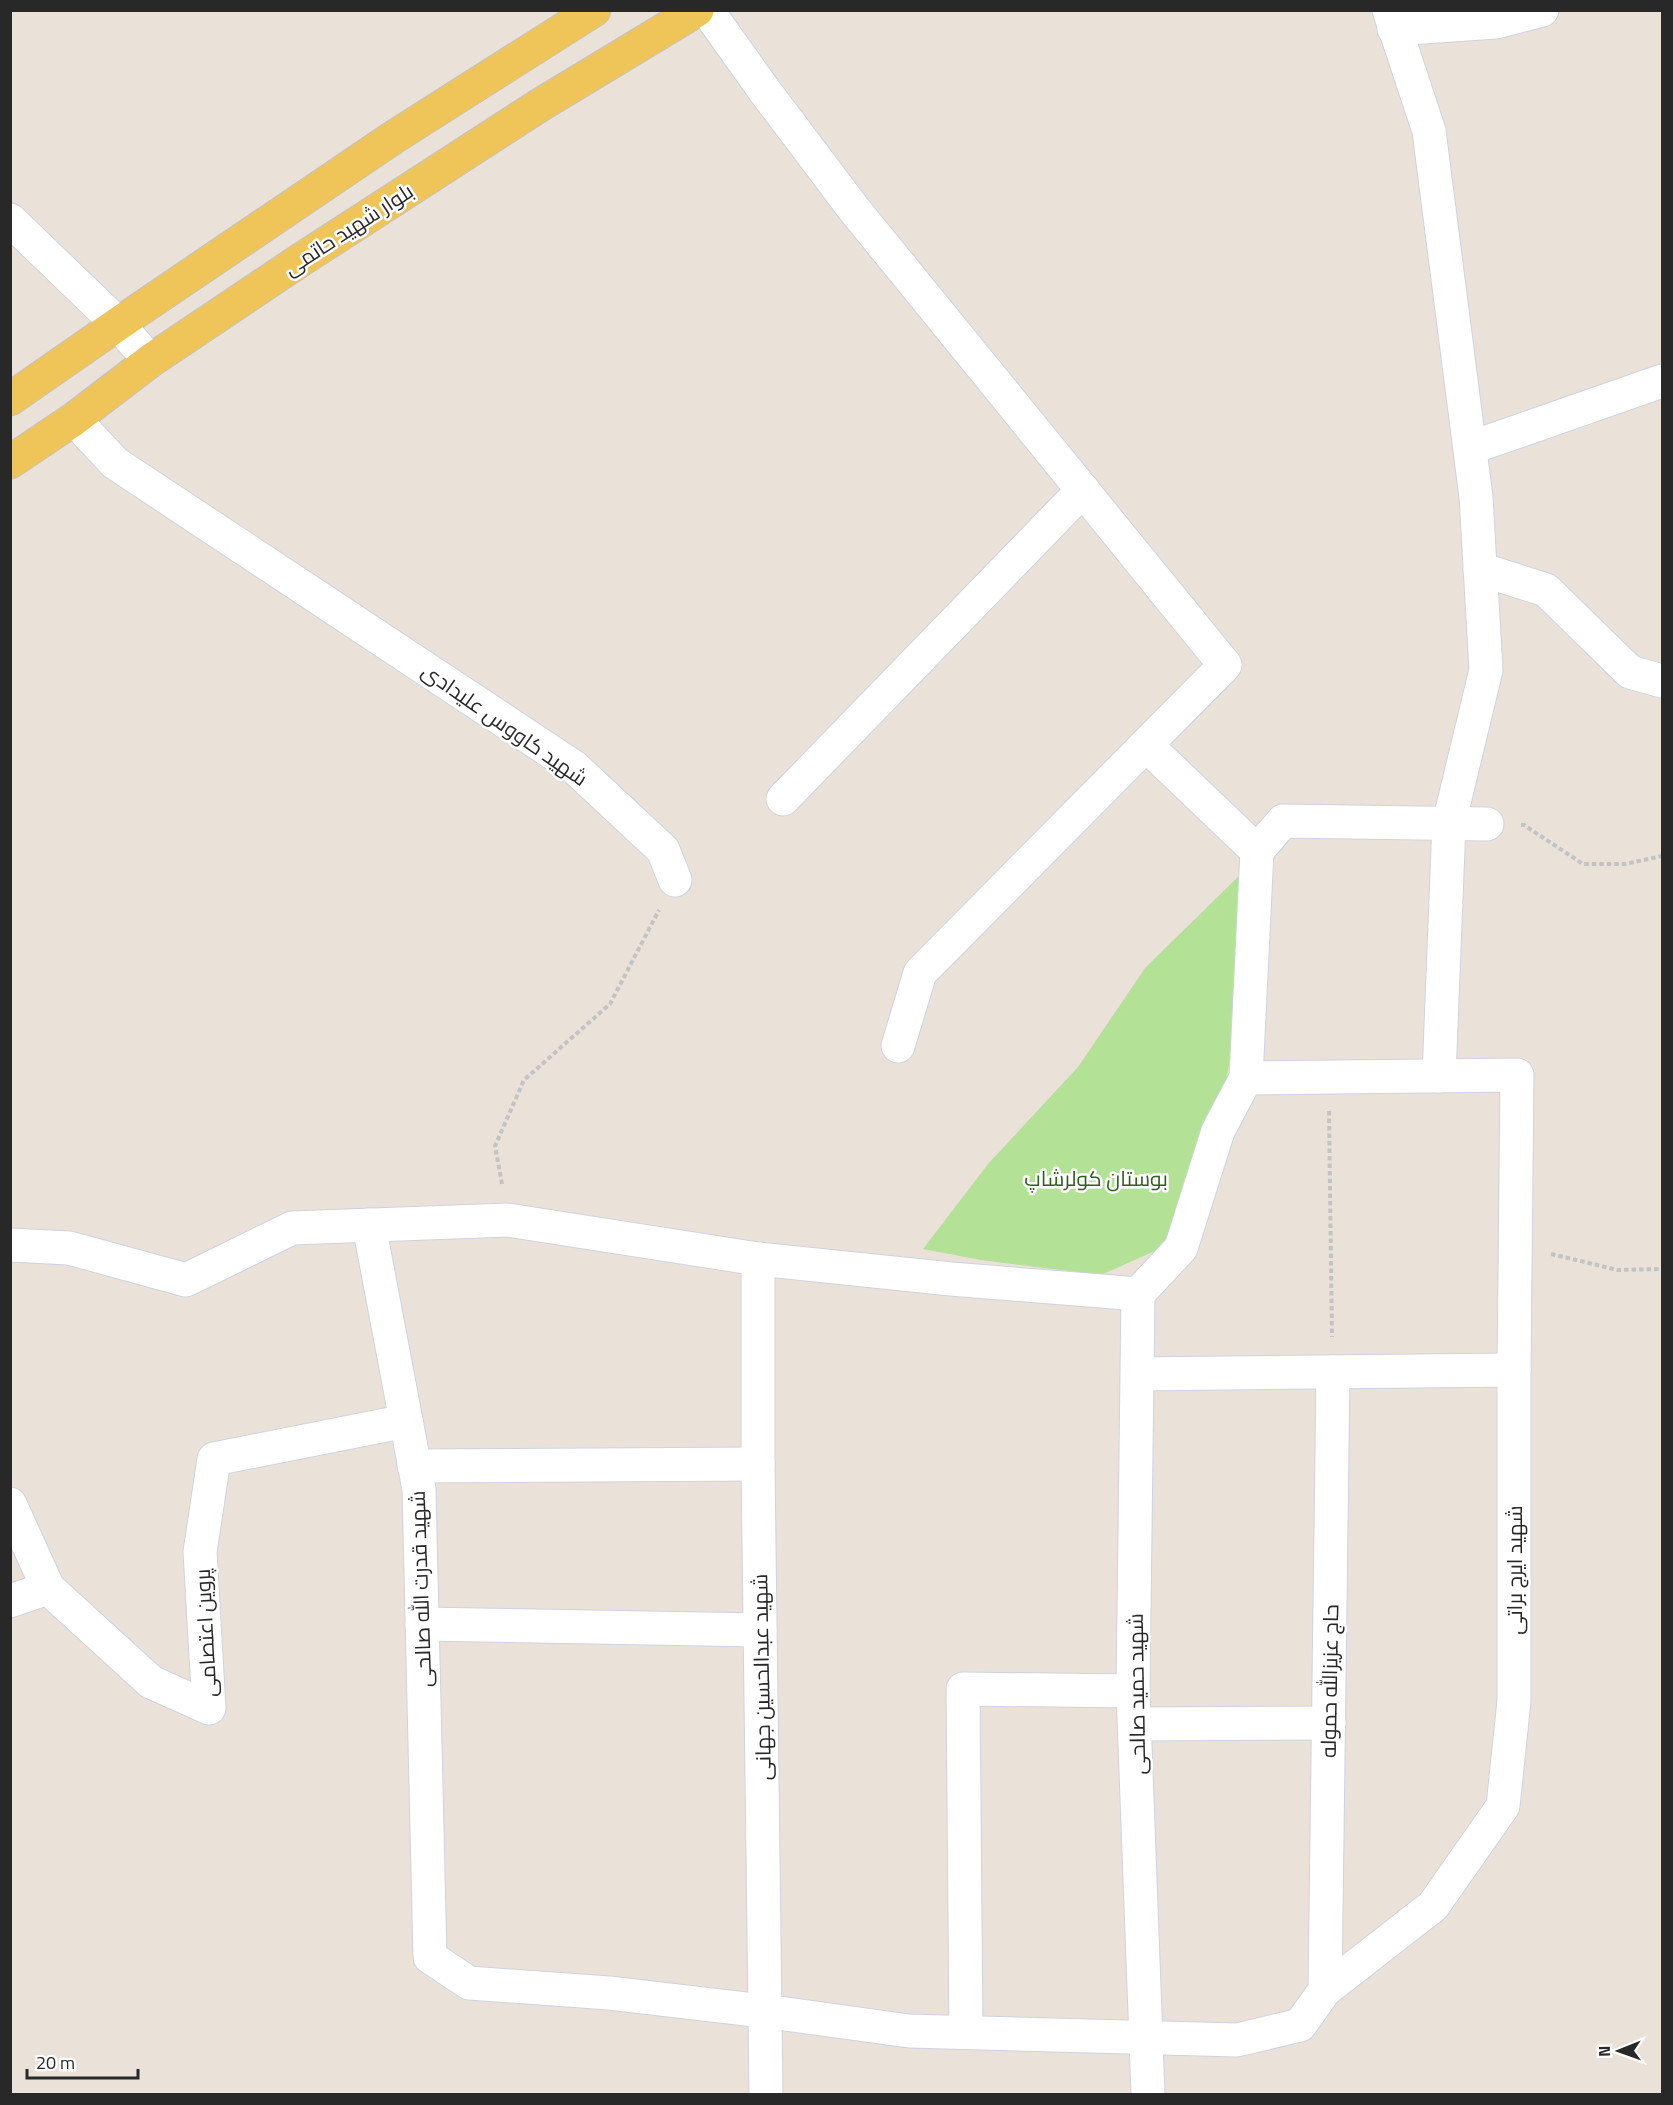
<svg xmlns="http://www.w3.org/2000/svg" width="1673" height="2105" font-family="'Titillium Web',Cairo,sans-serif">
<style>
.green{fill:#b3e195}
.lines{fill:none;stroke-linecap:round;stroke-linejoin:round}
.minor-casing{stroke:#ced3e1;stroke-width:35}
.major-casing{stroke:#c3c3c3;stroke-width:35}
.path{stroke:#c3c3c3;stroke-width:4;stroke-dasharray:4.5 3;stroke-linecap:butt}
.minor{stroke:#fff;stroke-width:33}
.major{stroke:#efc559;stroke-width:33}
.labels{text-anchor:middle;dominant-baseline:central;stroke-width:5;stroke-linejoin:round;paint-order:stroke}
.street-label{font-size:21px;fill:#282828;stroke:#fff}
.park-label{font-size:21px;fill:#2c631a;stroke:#fff}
</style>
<rect width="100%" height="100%" fill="#eae2d9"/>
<!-- green -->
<path class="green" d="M1243 872 1232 1045 1223 1102 1166 1246 1101 1275 981 1260 923 1249 988 1164 1078 1067 1145 968Z"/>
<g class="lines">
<defs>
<g id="minor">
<path d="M707 10 764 90 853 208 1225 665 920 973 898 1046"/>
<path d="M1389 10 1429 131 1476 497 1486 670 1449 823 1439 1076"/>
<path d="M1394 29 1496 22 1542 10"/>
<path d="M10 220 118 324 150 361"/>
<path d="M74 419 115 463 574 767 663 850 675 880"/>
<path d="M1470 448 1662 381"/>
<path d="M1480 569 1546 590 1630 672 1662 681"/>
<path d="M1146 745 1257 851"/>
<path d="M783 799 1083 490"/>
<path d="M1246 1078 1257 851 1283 821 1487 824"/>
<path d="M369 1225 419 1489 430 1957 469 1983 609 1993 764 2011 909 2031 1237 2040 1300 2025 1325 1990 1433 1906 1503 1806 1514 1701V1370L1517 1075 1246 1078 1218 1131 1181 1248 1138 1294"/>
<path d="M10 1245 69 1248 186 1280 292 1228 508 1220 758 1259 951 1279 1138 1294"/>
<path d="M758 1259V1464L766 2094"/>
<path d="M1138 1294 1133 1691 1148 2094"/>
<path d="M1138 1374 1514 1370"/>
<path d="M414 1466 758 1464"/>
<path d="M10 1504 48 1588 151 1682 209 1708 200 1552 214 1459 406 1421"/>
<path d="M10 1601 48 1588"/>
<path d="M422 1624 760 1630"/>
<path d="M1135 1724 1329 1723"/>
<path d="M1325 1990 1333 1372"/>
<path d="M966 2032 963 1689 1133 1691"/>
</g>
<g id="major">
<path d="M10 399 118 324 394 137 594 10"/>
<path d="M10 462 74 419 150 361 299 261 540 105 697 10"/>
</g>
</defs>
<!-- minor casing -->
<use href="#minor" class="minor-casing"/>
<!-- major casing -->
<use href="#major" class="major-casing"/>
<!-- path -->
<g class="path">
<path d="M1521 825H1524L1583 864H1625L1662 856"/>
<path d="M1329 1111 1332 1337"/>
<path d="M502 1184 495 1146 524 1080 610 1004 659 910"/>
<path d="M1551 1254 1618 1270 1662 1269"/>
</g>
<!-- minor -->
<use href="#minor" class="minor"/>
<!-- major -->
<use href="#major" class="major"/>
</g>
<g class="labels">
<!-- street labels -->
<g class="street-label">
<text transform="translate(348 229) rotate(-33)">بلوار شهید حاتمی</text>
<text transform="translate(505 724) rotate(35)">شهید کاووس علیدادی</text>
<text transform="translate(1514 1570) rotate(-90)">شهید ایرج براتی</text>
<text transform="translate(420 1589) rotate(-92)">شهید قدرت الله صالحی</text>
<text transform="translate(205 1633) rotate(-93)">پروین اعتصامی</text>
<text transform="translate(761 1677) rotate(-91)">شهید عبدالحسین جهانی</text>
<text transform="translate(1329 1681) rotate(-89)">حاج عزیزالله حموله</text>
<text transform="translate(1136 1694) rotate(-91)">شهید حمید صالحی</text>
</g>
<!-- park labels -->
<g class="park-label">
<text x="1096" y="1178">بوستان کولرشاپ</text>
</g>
</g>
<!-- border -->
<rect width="1673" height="2105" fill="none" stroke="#282828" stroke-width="24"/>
<!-- north arrow -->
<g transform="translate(1619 2051) rotate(269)" stroke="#ffffff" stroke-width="4.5" paint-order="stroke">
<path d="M0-4.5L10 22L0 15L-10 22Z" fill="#282828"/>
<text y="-9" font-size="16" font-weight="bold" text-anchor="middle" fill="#282828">N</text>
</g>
<!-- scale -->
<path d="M27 2069v9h111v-9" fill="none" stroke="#282828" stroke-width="3"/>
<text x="36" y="2069" font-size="18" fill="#282828" stroke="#ffffff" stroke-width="4.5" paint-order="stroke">20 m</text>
</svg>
